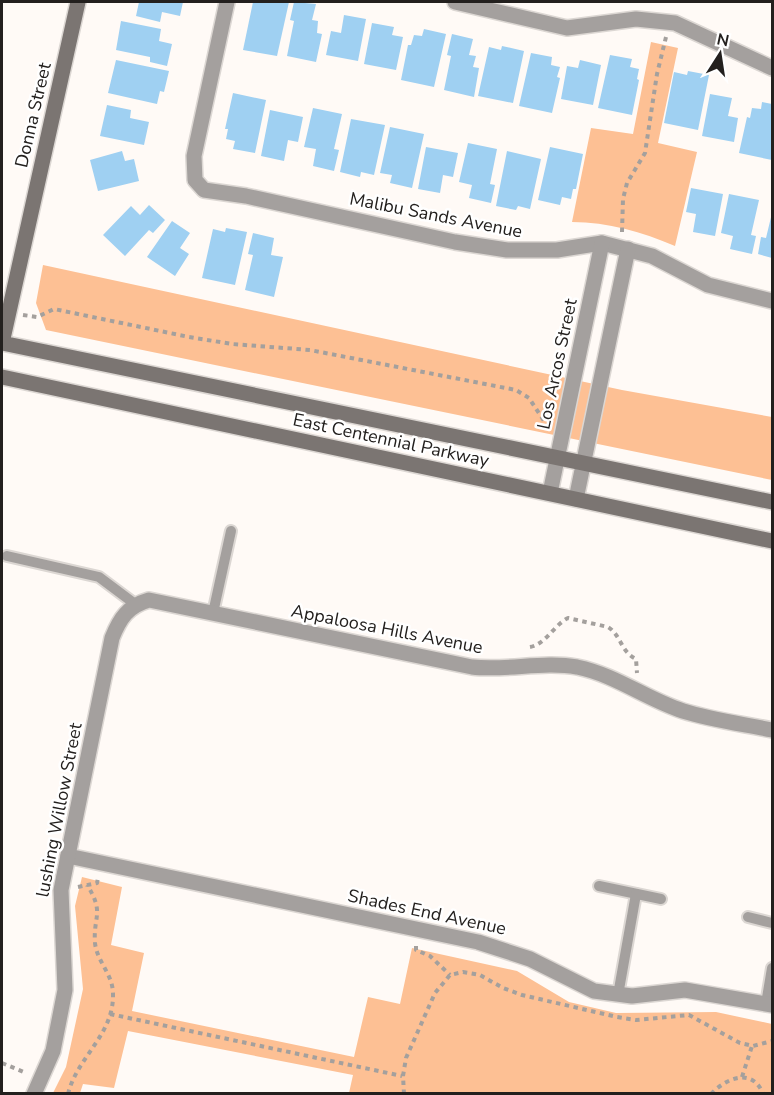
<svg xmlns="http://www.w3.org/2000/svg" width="774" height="1095" font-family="'Nunito Sans',sans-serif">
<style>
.green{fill:#fdc094}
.building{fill:#9fd0f2}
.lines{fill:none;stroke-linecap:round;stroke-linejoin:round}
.lane-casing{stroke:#dcd7d3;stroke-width:14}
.street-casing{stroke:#dcd7d3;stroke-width:18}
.secondary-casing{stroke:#dcd7d3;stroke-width:18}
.path{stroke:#a4a09d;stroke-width:4;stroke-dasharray:4.5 4.5;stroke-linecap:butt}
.lane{stroke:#a4a09e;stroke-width:10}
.street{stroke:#a4a09e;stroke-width:15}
.secondary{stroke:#7b7572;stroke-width:15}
.labels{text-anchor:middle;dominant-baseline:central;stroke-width:5;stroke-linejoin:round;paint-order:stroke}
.street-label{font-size:18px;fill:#23201e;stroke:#fff}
</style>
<rect width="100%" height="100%" fill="#fffaf6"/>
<!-- green -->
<g class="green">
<path d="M651 42 678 48 658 143 697 152 675 246C642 232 608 222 572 222L591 128 633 134Z"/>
<path d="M43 265 622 390 772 417V480L46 330 36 303Z"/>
<path d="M82 877 122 887 111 945 144 953 132 1011 354 1057 368 997 400 1004 412 948 517 971 569 1002 616 1013 716 1012 772 1024V1093H349L353 1075 128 1031 114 1088 83 1084 80 1093H53L66 1067 83 989 75 906Z"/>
</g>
<!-- building -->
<g class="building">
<path d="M139 2H183L180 16 162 12 160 22 136 16Z"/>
<path d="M253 2H289L277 56 243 50Z"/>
<path d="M294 2 316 4 312 20 318 21 317 33 322 34 316 62 287 56 294 21 290 20Z"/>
<path d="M344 15 366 19 358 61 326 55 331 31 341 33Z"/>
<path d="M121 21 161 29 159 41 172 44 167 66 150 62V57L116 50Z"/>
<path d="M372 23 394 27 392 35 403 37 396 70 364 64Z"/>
<path d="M424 29 446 34 434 87 401 80 408 45H411L414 35 422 36Z"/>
<path d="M452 34 473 39 469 55 476 56 473 67 479 68 474 97 444 90 451 56 447 55Z"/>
<path d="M502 46 524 51 513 103 478 96 489 47 501 50Z"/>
<path d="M531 53 552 57 551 65 560 67 557 77 560 78 552 113 519 106Z"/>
<path d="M610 55 632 59 630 67 639 69 637 79 639 80 632 115 598 108Z"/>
<path d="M116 60 169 71 164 92 160 91 157 104 108 93Z"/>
<path d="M580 60 601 65 593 105 561 99 567 66 578 68Z"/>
<path d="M688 71 709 75 698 130 664 123 674 72 687 75Z"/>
<path d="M233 93 266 100 255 153 233 149 235 141 226 139 228 129H225Z"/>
<path d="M710 94 732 98 728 116 738 118 734 142 702 136Z"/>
<path d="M762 102 772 104V160L739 153 747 117 750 118 752 108 761 109Z"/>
<path d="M107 105 131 110 130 118 149 122 144 145 100 136Z"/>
<path d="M313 108 342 114 334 149 339 150 334 171 313 166 316 149 304 147Z"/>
<path d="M270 110 303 117 298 142 288 140 284 161 261 156Z"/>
<path d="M351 119 385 125 374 175 361 172 360 177 340 172Z"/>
<path d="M390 127 424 134 412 188 390 183 392 175 380 173Z"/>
<path d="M468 143 497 149 490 184 495 185 491 203 469 198 472 185 459 182Z"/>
<path d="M426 147 458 153 453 177 443 175 440 193 418 189Z"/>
<path d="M550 147 583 154 576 189H573L571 199 562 197 560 205 538 200Z"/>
<path d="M122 151 125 161 134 159 139 181 98 191 90 160Z"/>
<path d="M507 151 541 159 530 209 518 206 516 210 496 206Z"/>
<path d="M691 188 723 194 715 236 693 232 696 214 686 212Z"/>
<path d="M729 194 759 200 751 235 756 236 752 254 730 249 733 236 721 233Z"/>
<path d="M149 205 165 220 153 233 149 230 125 256 103 235 131 206 140 215Z"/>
<path d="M772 213V258L758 254 761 237 766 238Z"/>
<path d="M172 221 190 233 180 248 189 254 175 276 147 257Z"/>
<path d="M226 228 247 232 235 285 202 278 213 229 225 232Z"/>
<path d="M253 233 274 238 271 255 283 257 274 297 245 290 253 255 248 254Z"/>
</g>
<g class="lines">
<defs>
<g id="lane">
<path d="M7 556 99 577 135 604"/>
<path d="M213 613 231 531"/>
<path d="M599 886 661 899"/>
<path d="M748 917 772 923"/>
<path d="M618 995 636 894"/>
<path d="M766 1004 772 968"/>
</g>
<g id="street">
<path d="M227 2 194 156 195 180 204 190 246 196 455 242 507 250H557L602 243 652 256 708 285 772 301"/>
<path d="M455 2 567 28 636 19 675 23 772 68"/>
<path d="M550 493 602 243"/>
<path d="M576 499 628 249"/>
<path d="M68 856 478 942 530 959 594 991 632 996 685 990 772 1005"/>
<path d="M34 1094 53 1051 65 990 61 890 112 638C120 618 128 606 149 600L472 667C507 671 543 661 577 667 616 675 646 699 683 711 712 720 743 724 772 730"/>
</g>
<g id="secondary">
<path d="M78 2 2 343 772 502"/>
<path d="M2 377 772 541"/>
</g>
</defs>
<!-- lane casing -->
<use href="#lane" class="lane-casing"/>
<!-- street casing -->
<use href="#street" class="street-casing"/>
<!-- secondary casing -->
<use href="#secondary" class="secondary-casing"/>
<!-- path -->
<g class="path">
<path d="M622 232 623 199 627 183 645 153 657 74 666 37"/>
<path d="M23 315 37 317 54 309 189 337 232 344 310 350 516 390 529 398 548 427"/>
<path d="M530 647C546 644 554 625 568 618L608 627C621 635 621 652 636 659L637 673"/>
<path d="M78 887 97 883 98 878"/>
<path d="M416 946V950L430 956 450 975"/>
<path d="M110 1014 402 1076"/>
<path d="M2 1063 26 1073"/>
<path d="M742 1077 752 1046"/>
<path d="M68 1094C77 1057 114 1035 113 994 113 974 97 962 95 943 93 916 105 913 87 885"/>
<path d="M404 1094 403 1076 406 1058 435 993 450 975 463 972 480 975 503 988 522 995 617 1017 636 1020 689 1015 740 1043 753 1046 772 1041"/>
<path d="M711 1094C726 1078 753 1067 763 1094"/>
</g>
<!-- lane -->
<use href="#lane" class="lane"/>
<!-- street -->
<use href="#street" class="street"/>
<!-- secondary -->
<use href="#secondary" class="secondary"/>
</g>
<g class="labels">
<!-- street labels -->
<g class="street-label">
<text transform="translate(33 115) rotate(-77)">Donna Street</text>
<text transform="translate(436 215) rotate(11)">Malibu Sands Avenue</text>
<text transform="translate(557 364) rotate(-78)">Los Arcos Street</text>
<text transform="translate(391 440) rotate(12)">East Centennial Parkway</text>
<text transform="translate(387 629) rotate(11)">Appaloosa Hills Avenue</text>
<text transform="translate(59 810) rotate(-79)">lushing Willow Street</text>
<text transform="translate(427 912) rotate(12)">Shades End Avenue</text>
</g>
</g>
<!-- border -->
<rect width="774" height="1095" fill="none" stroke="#23201e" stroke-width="6"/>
<!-- north arrow -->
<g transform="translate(720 54) rotate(12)" stroke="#ffffff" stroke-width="4.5" paint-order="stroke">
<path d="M0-4.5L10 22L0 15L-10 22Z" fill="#23201e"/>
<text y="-9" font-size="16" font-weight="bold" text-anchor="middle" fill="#23201e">N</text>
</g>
</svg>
